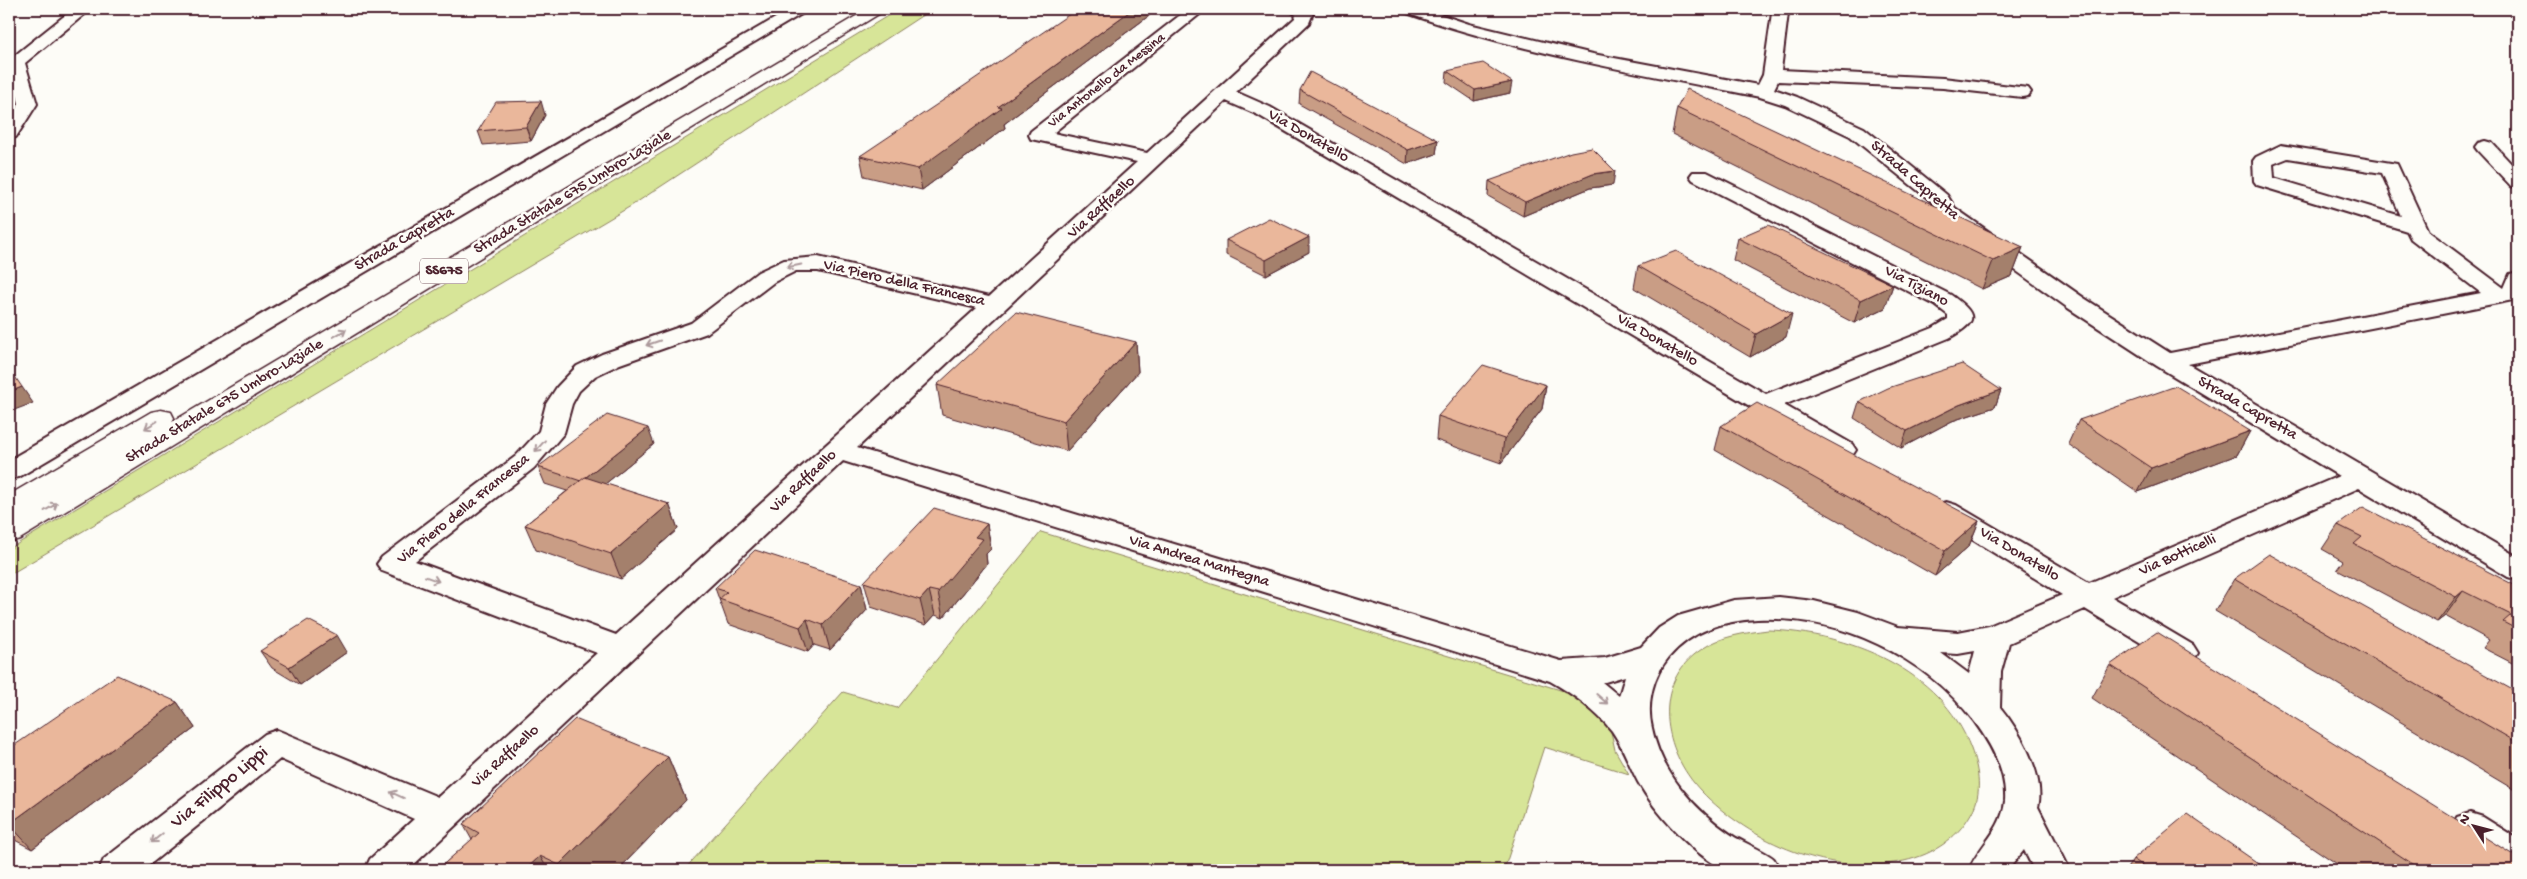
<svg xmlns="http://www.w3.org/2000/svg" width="2527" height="879" font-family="'Gochi Hand',sans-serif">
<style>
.green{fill:#d7e598;stroke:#908262}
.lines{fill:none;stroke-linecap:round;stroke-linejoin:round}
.minor-casing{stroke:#4a1f2b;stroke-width:4}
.trunk-casing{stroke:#4a1f2b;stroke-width:3}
.minor{fill:#fdfcf7;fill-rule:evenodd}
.trunk{fill:#fdfcf7;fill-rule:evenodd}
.wall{fill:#c99d85;stroke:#4a1f2b}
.shaded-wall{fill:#a4806c;stroke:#4a1f2b}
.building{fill:#eab79b;stroke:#4a1f2b}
.oneway{stroke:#ac999b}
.labels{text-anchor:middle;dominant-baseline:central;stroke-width:5;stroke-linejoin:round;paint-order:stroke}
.far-street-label{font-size:14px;fill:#4a1f2b;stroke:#fdfcf7}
.shield{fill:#fdfcf7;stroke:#806168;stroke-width:1}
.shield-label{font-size:15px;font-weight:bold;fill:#4a1f2b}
.street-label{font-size:16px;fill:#4a1f2b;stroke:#fdfcf7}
.near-street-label{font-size:19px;fill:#4a1f2b;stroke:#fdfcf7}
</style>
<rect width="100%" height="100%" fill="#fdfcf7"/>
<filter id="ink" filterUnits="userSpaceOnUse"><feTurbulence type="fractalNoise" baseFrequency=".02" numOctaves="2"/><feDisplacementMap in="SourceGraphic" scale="10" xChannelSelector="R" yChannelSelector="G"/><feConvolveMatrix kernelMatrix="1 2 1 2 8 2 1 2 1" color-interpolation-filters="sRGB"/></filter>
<g filter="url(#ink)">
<!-- green -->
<g class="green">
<path d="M899 9H932L631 206 9 575V549Z"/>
<path d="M1041 532 1567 692 1581 698 1610 727 1615 750 1629 774 1544 747 1504 870H684L843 692 897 708Z"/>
<path d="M1768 630C1846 632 1942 669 1971 749 1978 767 1982 790 1974 808 1960 837 1935 854 1904 861 1832 877 1751 843 1701 791 1663 751 1650 683 1702 649 1721 636 1745 633 1768 630Z"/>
</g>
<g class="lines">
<defs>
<g id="minor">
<path d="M73 9H91L25 63 37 104 16 137 9 139V119L19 104 9 60Z"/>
<path d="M791 9H810L19 477 9 479V460Z"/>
<path d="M1188 9H1206L1053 133 1147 153 1295 18 1296 15 1288 9H1309L1313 13 1309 23 1236 92 1270 107 1766 394 1933 328 1948 319V315L1935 305 1693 180 1690 176 1693 172H1707L1951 295C1978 315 1979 321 1949 338L1784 405 1852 444 1856 450 1852 456 1843 458 1834 456 1258 115 1226 101 857 448 1561 661 1605 658 1641 647 1659 628 1678 616 1734 600 1779 597 1814 601 1858 612 1898 627 1958 632 1989 626 2062 595 1936 517 1932 511 1936 505 1946 502 1956 505 2089 583 2339 476 2157 366 2068 308 1940 216 1932 202 1850 136 1785 105 1760 97C1641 73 1519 53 1404 12L1402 9H1424L1469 24 1593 54 1758 85 1763 75 1772 13 1774 10 1782 9 1788 13 1781 70 1943 78 2028 88 2031 92 2028 96 2022 97 1943 88 1778 81 1774 89 1797 97 1864 128 1947 195 1955 208 2084 298 2170 353 2481 293 2411 239 2407 231 2257 185 2254 181 2253 161 2256 157 2281 145 2397 164 2428 231 2504 288 2510 274 2518 272V299L2188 364 2518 557V580L2508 577 2359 488 2112 597 2193 645 2198 653 2193 661 2182 665 2171 661 2085 609 2009 643 2001 672 2000 707C2019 730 2046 776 2038 807L2070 870H2034L2024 850 2008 870H1969C1979 845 2002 831 2005 801 2007 772 1991 744 1974 721 1924 656 1840 615 1757 619 1723 621 1692 630 1669 657 1653 676 1646 703 1652 728 1661 773 1695 811 1733 836 1742 842 1769 853 1774 859 1776 862 1778 867 1779 870 1768 871 1736 874 1726 870 1695 857 1654 811 1638 782 1629 765 1623 747 1612 731 1595 710 1573 694 1550 681L843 461 408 870H365L370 859 414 819 280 759 143 870H99L104 859 265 734 277 730 438 797 597 653 382 571 377 564 382 557 516 456 539 431 546 404 557 387 577 366 602 354 691 323 758 272 784 260 818 257 989 297 1137 162 1031 139 1029 135 1031 131ZM2288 158 2382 173 2401 216 2274 178 2273 164ZM796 271H818L977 308 616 635 415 561 534 468 564 433 572 404 579 391 595 376 620 364 707 333 774 282ZM1975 651 1969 674 1941 653 1958 654ZM1625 676 1619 696 1602 682H1605Z"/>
<path d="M2485 141 2492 143 2518 171V188L2511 186 2478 151 2475 147 2478 143Z"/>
<path d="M2470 813 2483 817 2518 839V870L2505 869 2457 839 2452 828 2457 817Z"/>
</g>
<path id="trunk" d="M868 9H887L20 539 9 542V519L12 517 9 518V495L151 412 161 410 171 412 174 418 172 422Z"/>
</defs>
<!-- minor casing -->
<use href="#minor" class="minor-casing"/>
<!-- trunk casing -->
<use href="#trunk" class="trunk-casing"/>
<!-- minor -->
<use href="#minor" class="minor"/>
<!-- trunk -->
<use href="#trunk" class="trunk"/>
</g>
<!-- wall -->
<g class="wall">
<path d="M1150 15 1004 124 1005 128 922 190 864 176 860 156Z"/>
<path d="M1447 71 1510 93 1474 101 1446 82Z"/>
<path d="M1300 90 1438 140 1436 154 1407 164 1299 104Z"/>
<path d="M1677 108 2023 247 2012 276 1982 289 1672 134Z"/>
<path d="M545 115 531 141 483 145 478 131Z"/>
<path d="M1489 181 1613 185 1590 188 1523 216 1488 196Z"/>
<path d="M1738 238 1893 285 1885 308 1854 323 1733 260Z"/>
<path d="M1226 240 1309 252 1266 275 1226 255Z"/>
<path d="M1638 266 1786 337 1750 357 1634 288Z"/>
<path d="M1136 342 1138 372 1067 451 942 415 937 385Z"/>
<path d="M1546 385 1542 409 1501 463 1436 440 1438 416Z"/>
<path d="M2001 390 1995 407 1952 421 1901 448 1854 418 1859 402Z"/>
<path d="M2079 420 2250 431 2237 455 2138 492 2068 444Z"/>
<path d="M1721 426 1979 521 1969 546 1935 576 1715 450Z"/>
<path d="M654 444 605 484 669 504 678 529 621 579 536 550 525 525 567 491 545 484 538 467Z"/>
<path d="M987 524 991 549 986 554 987 564 943 618 935 615 926 625 871 607 864 582Z"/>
<path d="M2338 525 2518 587V666L2483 648 2489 640 2445 616 2437 622 2337 569 2343 561 2322 549Z"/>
<path d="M2234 579 2518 693V792L2215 611Z"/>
<path d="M861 584 867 610 830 650 814 645 808 652 728 624 715 588Z"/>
<path d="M260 651 347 652 300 685 272 668Z"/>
<path d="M2110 665 2518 870H2346L2092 698Z"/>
<path d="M177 702 195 728 32 849 9 837V749Z"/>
<path d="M668 757 686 800 618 870H437L472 840 463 824Z"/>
<path d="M2133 859 2268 870H2126Z"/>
</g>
<!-- shaded-wall -->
<g class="shaded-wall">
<path d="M1133 9H1150V15L1004 124 1005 128 922 190 918 169 998 107Z"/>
<path d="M1512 82 1510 93 1474 101 1475 90Z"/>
<path d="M541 101 545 115 531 141 526 127Z"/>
<path d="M1438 140 1436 154 1407 164 1408 150Z"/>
<path d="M1615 171 1613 185 1590 188 1523 216 1525 202 1593 174Z"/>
<path d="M1309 237V252L1266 275V260Z"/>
<path d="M2023 247 2012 276 1982 289 1993 261Z"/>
<path d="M1893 285 1885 308 1854 323 1861 300Z"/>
<path d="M1792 314 1786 337 1750 357 1756 334Z"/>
<path d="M1136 342 1138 372 1067 451 1064 421Z"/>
<path d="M1546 385 1542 409 1501 463 1504 439Z"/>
<path d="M22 387 33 403 9 412V392Z"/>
<path d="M2001 390 1995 407 1952 421 1901 448 1907 431 1959 405Z"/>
<path d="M648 428 654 444 588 498 581 481Z"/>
<path d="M2250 431 2237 455 2138 492 2151 468Z"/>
<path d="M669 504 678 529 621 579 611 554Z"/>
<path d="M1979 521 1969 546 1935 576 1945 551Z"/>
<path d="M987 524 991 549 986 554 987 564 943 618 938 592 975 537Z"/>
<path d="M861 584 867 610 830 650 823 625Z"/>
<path d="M929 590 935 615 926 625 920 600Z"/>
<path d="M2463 591 2445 616 2437 622 2456 597Z"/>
<path d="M807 619 814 645 808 652 800 627Z"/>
<path d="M337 635 347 652 300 685 289 667Z"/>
<path d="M177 702 195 728 32 849 9 824Z"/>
<path d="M668 757 686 800 618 870H562L559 865Z"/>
<path d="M540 856 548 870H525Z"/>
</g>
<!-- building -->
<g class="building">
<path d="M1077 9H1133L998 107 1002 108 918 169 860 156 948 97Z"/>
<path d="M1483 63 1512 82 1475 90 1447 71Z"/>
<path d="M1310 72 1438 140 1408 150 1300 90Z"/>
<path d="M1687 89 2023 247 1993 261 1677 108Z"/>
<path d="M541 101 526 127 478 131 496 102Z"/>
<path d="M1592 148 1615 171 1593 174 1525 202 1489 181 1571 152Z"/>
<path d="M1269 218 1309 237 1266 260 1226 240Z"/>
<path d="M1768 225 1893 285 1861 300 1738 238Z"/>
<path d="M1676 251 1792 314 1756 334 1638 266Z"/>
<path d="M1016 312 1136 342 1064 421 937 385Z"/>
<path d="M1962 364 2001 390 1959 405 1907 431 1859 402 1888 388Z"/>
<path d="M1483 365 1546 385 1504 439 1438 416Z"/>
<path d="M9 368 22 387 9 392Z"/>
<path d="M2176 386 2250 431 2151 468 2079 420Z"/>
<path d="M1757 403 1979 521 1945 551 1721 426Z"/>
<path d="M607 415 648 428 581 481 538 467Z"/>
<path d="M585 477 669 504 611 554 525 525Z"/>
<path d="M2363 507 2518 587V630L2503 622 2511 615 2463 591 2456 597 2354 544 2362 537 2338 525Z"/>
<path d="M934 508 987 524 975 537 983 539 938 592 929 590 920 600 864 582Z"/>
<path d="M755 550 861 584 823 625 807 619 800 627 719 599 727 592 715 588Z"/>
<path d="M2269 554 2518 693V743L2234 579Z"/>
<path d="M308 620 337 635 289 667 260 651Z"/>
<path d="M2157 632 2518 858V870H2422L2110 665Z"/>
<path d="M117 675 177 702 9 824V749Z"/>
<path d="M575 719 668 757 559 865 540 856 525 870H437L479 833 463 824Z"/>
<path d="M2187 814 2268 870H2149L2133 859Z"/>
</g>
<!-- one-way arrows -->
<defs><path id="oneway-shaft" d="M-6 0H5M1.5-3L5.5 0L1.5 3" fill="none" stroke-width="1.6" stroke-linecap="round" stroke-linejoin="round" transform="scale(1.25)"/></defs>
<g class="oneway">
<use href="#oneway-shaft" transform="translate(794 266) rotate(168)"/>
<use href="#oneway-shaft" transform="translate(340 333) rotate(-31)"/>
<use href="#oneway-shaft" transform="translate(653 343) rotate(161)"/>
<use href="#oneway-shaft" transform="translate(151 425) rotate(149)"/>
<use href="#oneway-shaft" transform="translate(540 446) rotate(132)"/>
<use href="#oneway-shaft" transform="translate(51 507) rotate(-31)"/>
<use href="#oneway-shaft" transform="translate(432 579) rotate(20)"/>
<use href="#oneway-shaft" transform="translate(1602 699) rotate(41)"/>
<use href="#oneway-shaft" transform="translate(397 795) rotate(-156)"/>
<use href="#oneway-shaft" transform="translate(157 838) rotate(141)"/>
</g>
</g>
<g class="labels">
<!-- far-street labels -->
<g class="far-street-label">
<text transform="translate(1107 81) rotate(-38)">Via Antonello da Messina</text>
</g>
<!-- shield labels -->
<rect class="shield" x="420" y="258.5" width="48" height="25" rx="4"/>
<g class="shield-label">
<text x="444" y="271">SS675</text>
</g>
<!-- street labels -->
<g class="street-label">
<text transform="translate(1308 137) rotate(30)">Via Donatello</text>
<text transform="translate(1914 181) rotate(41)">Strada Capretta</text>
<text transform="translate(573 193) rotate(-31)">Strada Statale 675 Umbro-Laziale</text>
<text transform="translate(1102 208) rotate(-42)">Via Raffaello</text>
<text transform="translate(405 240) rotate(-30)">Strada Capretta</text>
<text transform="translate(904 284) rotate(13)">Via Piero della Francesca</text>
<text transform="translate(1916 287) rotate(28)">Via Tiziano</text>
<text transform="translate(1657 341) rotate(30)">Via Donatello</text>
<text transform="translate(225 402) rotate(-31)">Strada Statale 675 Umbro-Laziale</text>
<text transform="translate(2247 409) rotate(30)">Strada Capretta</text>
<text transform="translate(804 482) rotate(-43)">Via Raffaello</text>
<text transform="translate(464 510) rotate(-39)">Via Piero della Francesca</text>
<text transform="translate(2019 555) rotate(31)">Via Donatello</text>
<text transform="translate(2178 556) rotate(-24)">Via Botticelli</text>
<text transform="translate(1199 562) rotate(17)">Via Andrea Mantegna</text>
<text transform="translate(506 757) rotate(-42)">Via Raffaello</text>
</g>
<!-- near-street labels -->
<g class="near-street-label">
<text transform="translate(220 788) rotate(-39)">Via Filippo Lippi</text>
</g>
</g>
<!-- margin -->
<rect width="2527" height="879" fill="none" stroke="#fdfcf7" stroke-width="30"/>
<rect x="15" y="15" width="2497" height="849" fill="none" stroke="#4a1f2b" stroke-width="2" filter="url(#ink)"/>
<!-- north arrow -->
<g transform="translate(2474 826) rotate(306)" stroke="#fdfcf7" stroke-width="4" paint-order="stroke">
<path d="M0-4L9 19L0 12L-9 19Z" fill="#4a1f2b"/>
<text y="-8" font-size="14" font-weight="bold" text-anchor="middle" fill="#4a1f2b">N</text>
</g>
</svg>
